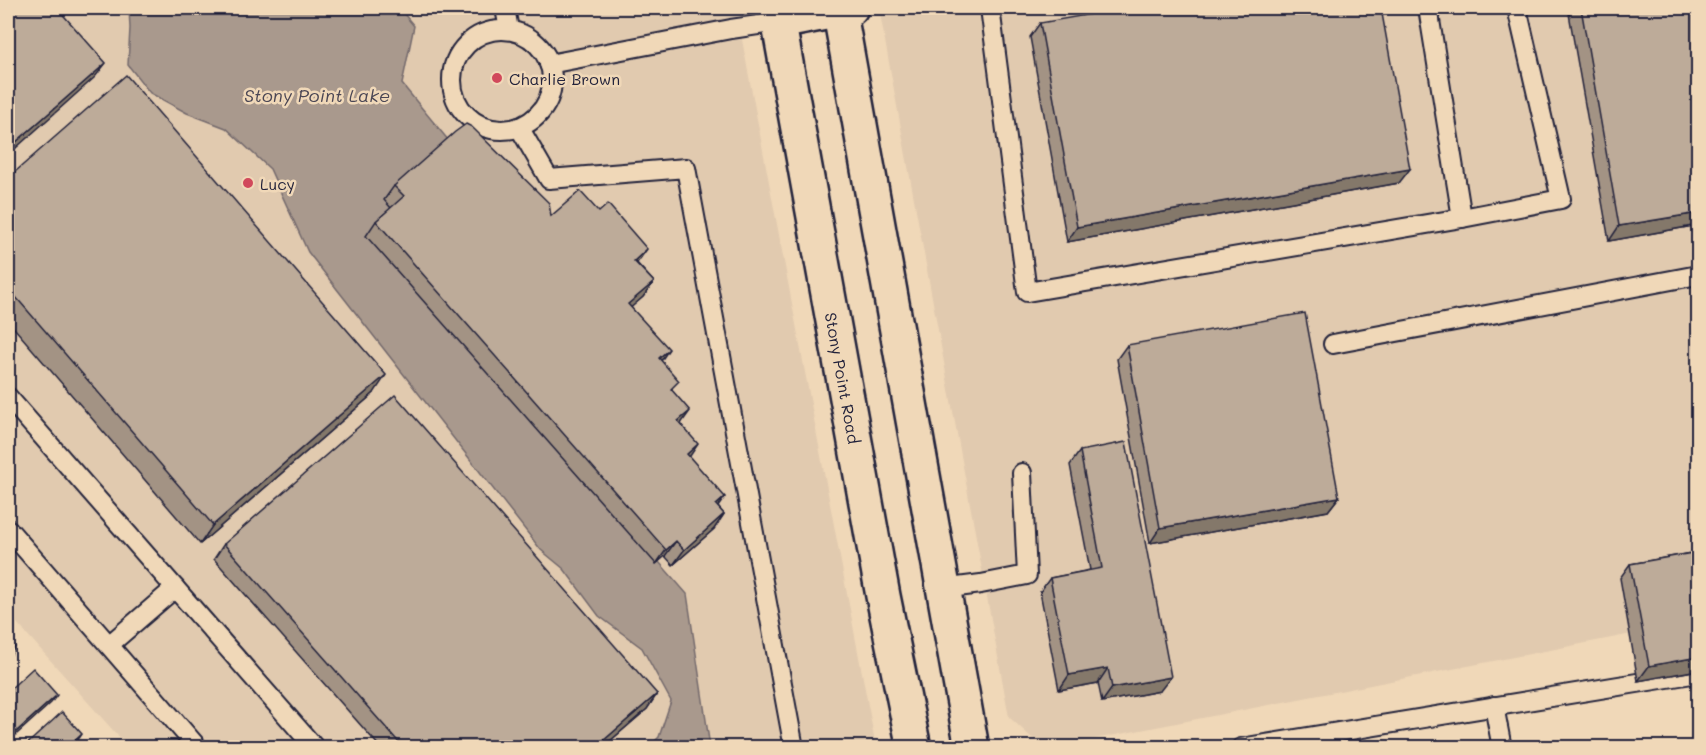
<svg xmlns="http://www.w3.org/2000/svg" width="1706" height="755" font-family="Mali,sans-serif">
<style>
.built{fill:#e1caaf}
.water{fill:#a9998d;stroke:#73696c;stroke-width:1.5}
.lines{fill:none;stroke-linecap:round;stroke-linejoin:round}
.service-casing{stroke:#22223b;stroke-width:22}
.minor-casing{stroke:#22223b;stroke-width:38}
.secondary-casing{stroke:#22223b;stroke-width:38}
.service{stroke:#f0d8b8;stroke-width:18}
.minor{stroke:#f0d8b8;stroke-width:33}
.secondary{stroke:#f0d8b8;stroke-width:33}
.wall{fill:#a39384;stroke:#22223b;stroke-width:1.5}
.shaded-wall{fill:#84786b;stroke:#22223b;stroke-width:1.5}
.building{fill:#bdab99;stroke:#22223b;stroke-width:1.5}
.poi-dot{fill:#d1495b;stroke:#f0d8b8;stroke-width:2}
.labels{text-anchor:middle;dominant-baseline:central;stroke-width:5;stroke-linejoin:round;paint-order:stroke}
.poi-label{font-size:16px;fill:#22223b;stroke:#f0d8b8;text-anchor:start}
.street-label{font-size:16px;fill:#22223b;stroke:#f0d8b8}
.water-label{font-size:18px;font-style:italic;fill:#4a4654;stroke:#f0d8b8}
</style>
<rect width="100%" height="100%" fill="#f0d8b8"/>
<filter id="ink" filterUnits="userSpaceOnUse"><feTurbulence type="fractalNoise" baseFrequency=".0167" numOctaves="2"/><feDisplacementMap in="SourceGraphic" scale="12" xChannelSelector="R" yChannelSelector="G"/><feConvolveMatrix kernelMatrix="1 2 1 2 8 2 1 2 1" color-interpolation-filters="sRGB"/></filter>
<g filter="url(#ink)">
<!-- built -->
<g class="built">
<path d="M8 8H736L876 747H128L8 613Z"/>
<path d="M879 8H1698V621L1064 745 1032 738 1009 717Z"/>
</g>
<!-- water -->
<path class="water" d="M129 8H399L414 26 402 84 449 141 398 206 370 231 687 594 710 747H649L659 737 671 701 642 648 599 616 564 569 541 550 308 252 270 169 226 128 187 113 150 93 128 65 130 28Z"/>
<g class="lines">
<defs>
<g id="service">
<path d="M505 8 509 30"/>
<path d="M990 8 1027 292 1462 218"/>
<path d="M1428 8 1462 218 1561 199 1517 8"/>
<circle cx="502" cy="80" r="50"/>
<path d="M549 64 731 29 779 22"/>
<path d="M519 127 549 179 686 168 794 748"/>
<path d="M1333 344 1698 275"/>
<path d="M8 397 315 748"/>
<path d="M8 529 198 748"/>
<path d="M942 589 981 584 1027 575 1022 473"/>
<path d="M109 645 175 588"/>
<path d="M1494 706 1502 748"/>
<path d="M1241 748 1698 673"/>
</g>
<path id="minor" d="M779 22 851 8"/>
<g id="secondary">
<path id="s1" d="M776 8 883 596 914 748"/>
<path d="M839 8 972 748"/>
</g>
</defs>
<!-- service casing -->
<use href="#service" class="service-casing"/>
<!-- minor casing -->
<use href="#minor" class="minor-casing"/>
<!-- secondary casing -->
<use href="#secondary" class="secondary-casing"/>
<!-- service -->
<use href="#service" class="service"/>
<!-- minor -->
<use href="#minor" class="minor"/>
<!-- secondary -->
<use href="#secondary" class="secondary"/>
</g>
<!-- wall -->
<g class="wall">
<path d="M1568 8H1698V225L1609 241Z"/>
<path d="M1040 23 1399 183 1067 242 1030 37Z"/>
<path d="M8 178 374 393 200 544 8 321Z"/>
<path d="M394 186 551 216 637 263 654 282 643 297 631 307 661 361 673 391 690 457 718 507 724 514 714 529 673 565 665 556 656 564 366 236 376 221 391 208 384 200Z"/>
<path d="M1127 345 1339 497 1328 511 1150 543 1117 359Z"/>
<path d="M1080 451 1160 691 1102 702 1098 683 1059 690 1040 592 1050 578 1090 570 1070 465Z"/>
<path d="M224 544 657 694 647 709 603 747H380L214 559Z"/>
<path d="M1698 552V670L1638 681 1620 578 1630 564Z"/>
</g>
<!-- shaded-wall -->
<g class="shaded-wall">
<path d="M106 63 95 77 8 155V149Z"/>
<path d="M1410 169 1399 183 1067 242 1077 227Z"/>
<path d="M1698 213V225L1609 241 1619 226Z"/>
<path d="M647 249 637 263 634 261Z"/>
<path d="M654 282 643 297 618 319 628 304Z"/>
<path d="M669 349 659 364V358Z"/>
<path d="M386 375 374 393 200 544 213 525Z"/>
<path d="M690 411 680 425 678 421Z"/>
<path d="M698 444 688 459 687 454Z"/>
<path d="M725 497 715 511 716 505Z"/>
<path d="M1339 497 1328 511 1150 543 1160 528Z"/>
<path d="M724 514 714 529 673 565 684 550Z"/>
<path d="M676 541 665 556 656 564 666 550Z"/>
<path d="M15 647 10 656 8 658V654Z"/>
<path d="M1698 657V670L1638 681 1649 666Z"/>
<path d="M1108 668 1098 683 1059 690 1069 675Z"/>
<path d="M1171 677 1160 691 1102 702 1112 688Z"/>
<path d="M657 694 647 709 603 747H596Z"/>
<path d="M57 695 51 703 8 742V739Z"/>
<path d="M82 734 76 743 71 747H68Z"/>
</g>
<!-- building -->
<g class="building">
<path d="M8 8H57L106 63 8 149Z"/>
<path d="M1126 8H1381L1410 169 1077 227 1040 23Z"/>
<path d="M1581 8H1698V213L1619 226Z"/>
<path d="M126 75 386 375 213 525 8 288V178Z"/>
<path d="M466 124 472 127 549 203 551 216 580 191 599 212 608 204 647 249 634 261 654 282 628 304 669 349 659 358 679 381 671 389 690 411 678 421 698 444 687 454 725 497 716 505 724 514 684 550 676 541 666 550 376 221 404 196 394 186 455 132Z"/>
<path d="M1305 313 1339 497 1160 528 1127 345Z"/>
<path d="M395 395 657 694 596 747H403L224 544Z"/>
<path d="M1126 442 1171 677 1112 688 1108 668 1069 675 1050 578 1102 568 1080 451Z"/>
<path d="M1698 552V657L1649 666 1630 564Z"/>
<path d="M8 638 15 647 8 654Z"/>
<path d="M33 668 57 695 8 739V691Z"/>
<path d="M62 712 82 734 68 747H24Z"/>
</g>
</g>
<!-- markers -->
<g class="poi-dot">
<circle cx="497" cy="78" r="6"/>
<circle cx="248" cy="183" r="6"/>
</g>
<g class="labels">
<!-- poi labels -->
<g class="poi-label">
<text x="509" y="78">Charlie Brown</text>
<text x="260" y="183">Lucy</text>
</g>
<!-- street labels -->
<g class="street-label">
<text stroke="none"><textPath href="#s1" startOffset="376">Stony Point Road</textPath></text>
</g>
<!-- water labels -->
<g class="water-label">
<text x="317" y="95">Stony Point Lake</text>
</g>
</g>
<!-- margin -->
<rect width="1706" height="755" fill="none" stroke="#f0d8b8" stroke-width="30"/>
<rect x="15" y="15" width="1676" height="725" fill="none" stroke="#22223b" stroke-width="2" filter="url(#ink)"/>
</svg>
